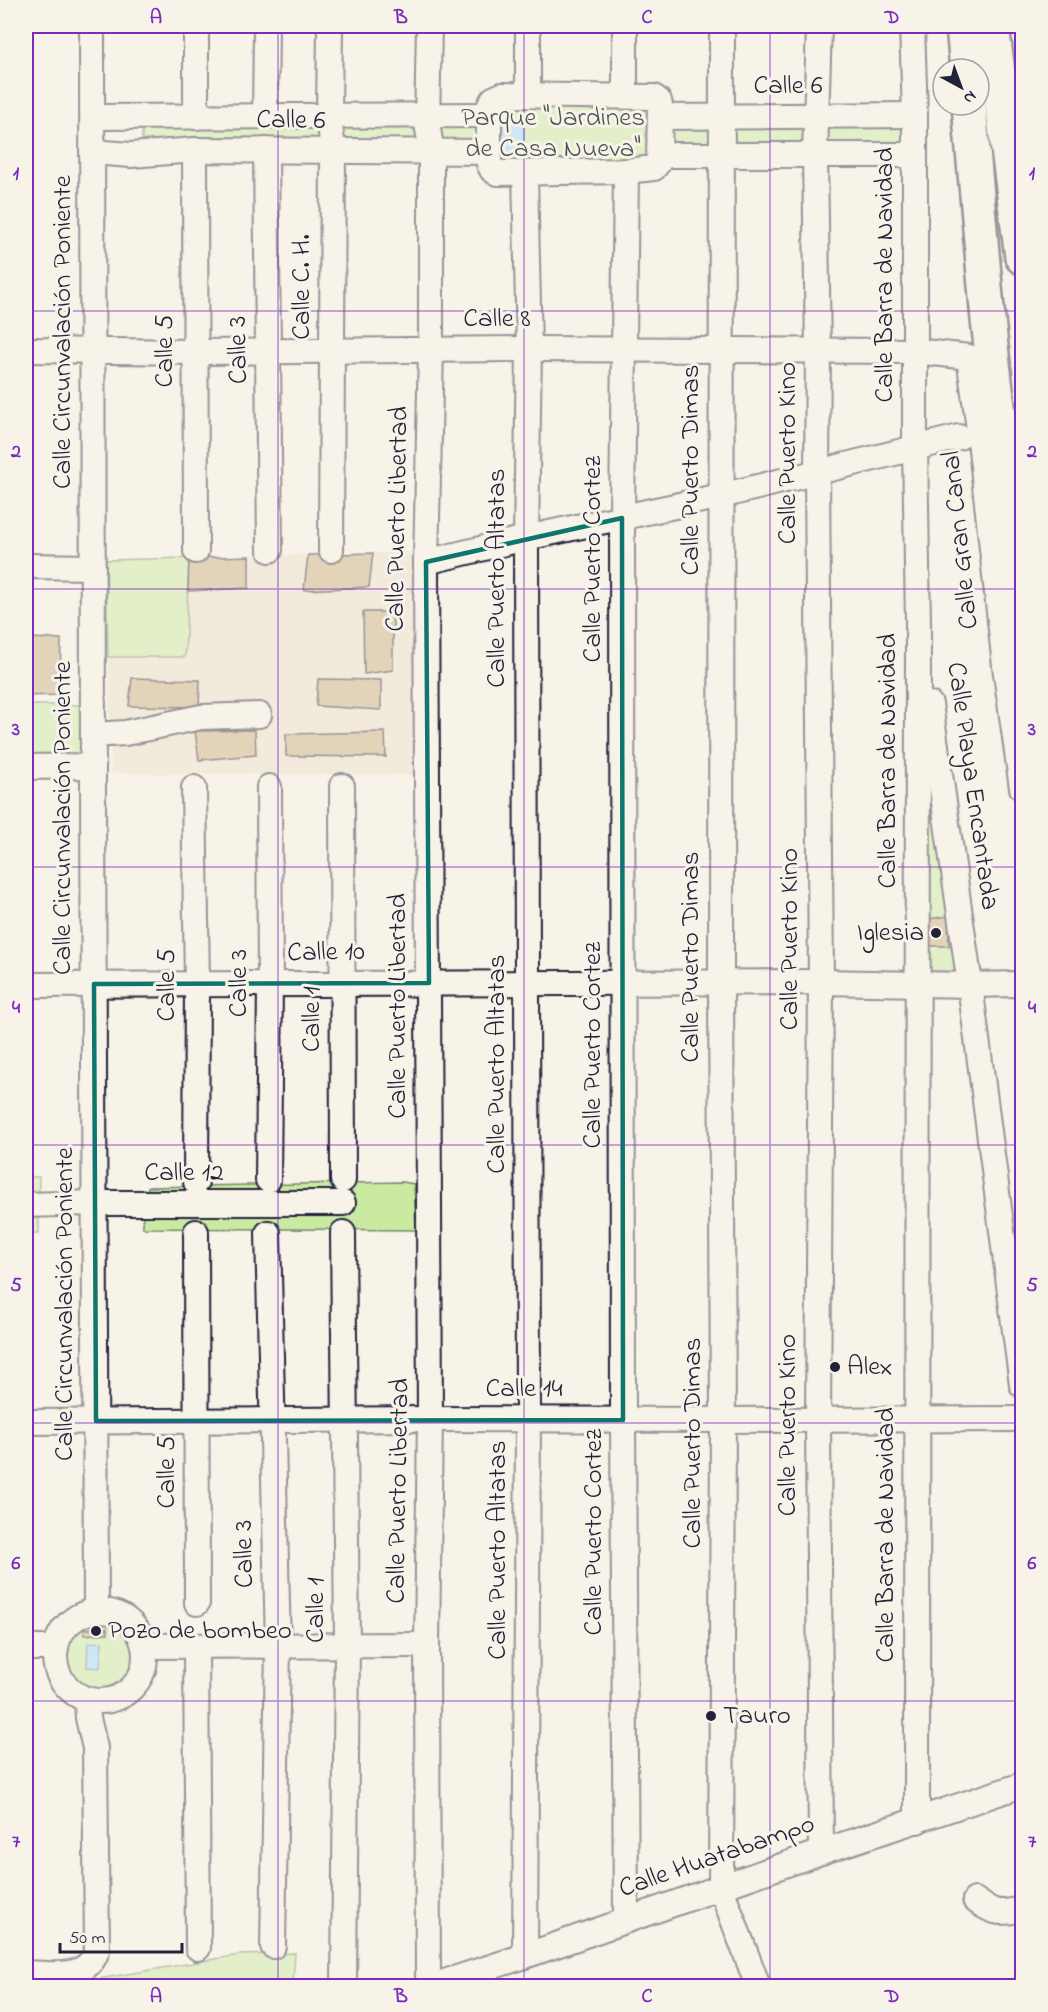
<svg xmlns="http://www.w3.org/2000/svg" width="1048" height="2012" font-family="'Indie Flower',sans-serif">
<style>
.built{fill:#eadfc9}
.green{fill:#caeaa2;stroke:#76866e;stroke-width:1.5}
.water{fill:#9ed9fe;stroke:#6c90b0;stroke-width:1.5}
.building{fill:#caaf80;stroke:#22223b;stroke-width:1.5}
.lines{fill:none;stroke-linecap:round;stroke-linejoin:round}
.minor-casing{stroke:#22223b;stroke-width:28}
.highway-casing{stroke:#22223b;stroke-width:38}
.minor{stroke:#f7f3e8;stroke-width:24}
.highway{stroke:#f7f3e8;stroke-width:33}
.marked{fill:none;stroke:#0f766e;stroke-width:4.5;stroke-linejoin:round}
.grid{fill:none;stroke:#7b2cbf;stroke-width:1.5;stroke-opacity:0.55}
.poi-dot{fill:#22223b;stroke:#f7f3e8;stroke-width:2}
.labels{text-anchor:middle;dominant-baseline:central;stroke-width:6;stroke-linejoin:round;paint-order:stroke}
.street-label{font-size:27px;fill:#22223b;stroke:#f7f3e8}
.park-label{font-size:27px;fill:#4c5455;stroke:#f7f3e8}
.poi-label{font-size:27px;fill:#22223b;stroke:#f7f3e8;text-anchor:start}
.neatline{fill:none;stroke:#7b2cbf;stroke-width:2}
.grid-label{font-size:20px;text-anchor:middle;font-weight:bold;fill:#7b2cbf}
</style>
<rect width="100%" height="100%" fill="#f7f3e8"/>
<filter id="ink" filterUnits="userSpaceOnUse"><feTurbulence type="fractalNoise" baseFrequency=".0167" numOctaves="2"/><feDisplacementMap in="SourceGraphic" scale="12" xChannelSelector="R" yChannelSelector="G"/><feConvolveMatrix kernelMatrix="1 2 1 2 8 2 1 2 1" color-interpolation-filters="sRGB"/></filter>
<g filter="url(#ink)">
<!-- built -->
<path class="built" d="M416 552 415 775 111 773 106 560Z"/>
<!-- green -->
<g class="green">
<path d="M663 95 662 116 912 117 913 154 660 155 523 172 489 155H142V117L490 116 528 96Z"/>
<path d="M189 558 185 657H108L106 560Z"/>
<path d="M26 705H86L87 770H26Z"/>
<path d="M930 741 966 982 921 981Z"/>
<rect x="26" y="1177" width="13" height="56"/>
<path d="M403 1182 414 1184 416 1230 143 1228V1206L148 1187Z"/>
<circle cx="100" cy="1655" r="45"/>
<path d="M295 1953 293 1986H57L239 1955Z"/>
</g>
<!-- water -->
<g class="water">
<rect x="497" y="122" width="27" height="42"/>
<path d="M102 1642 100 1668 87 1667 88 1643Z"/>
</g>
<!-- building -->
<g class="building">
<path d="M373 553 369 587 304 590 308 555Z"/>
<path d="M249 556V588L188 591 189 558Z"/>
<path d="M363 612H393V670L364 674Z"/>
<path d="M26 636V638L61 639 60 695 26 696Z"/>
<path d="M132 678 200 680 199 707 129 706Z"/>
<path d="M318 679 381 680V710L316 706Z"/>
<path d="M255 730 256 755 199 760 195 731Z"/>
<path d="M385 732 386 757 286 756V734Z"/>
<path d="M948 916 949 946H923L922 920Z"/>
<path d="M107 1628 108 1633 84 1635V1629Z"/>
</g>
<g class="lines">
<defs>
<g id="minor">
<path d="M92 26 93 788 96 1611"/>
<path d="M330 26 329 115 333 151 331 550"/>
<path d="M528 26V95"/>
<path d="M625 26V96"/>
<path d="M722 26 721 982 723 1420 721 1888 758 1986"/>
<path d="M819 26 815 155 818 351 817 471 821 982 818 1420 821 1852"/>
<path d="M912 26 915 115V447L918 623 917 1821"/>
<path d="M502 95 654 97 659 101 660 105 659 162 654 168 626 171 497 173 492 170 489 164V107L493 99Z"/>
<path d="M265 116 266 26"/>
<path d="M93 117 489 115"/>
<path d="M196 117V26"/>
<path d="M660 117 915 115"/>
<path d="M195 150 196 551"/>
<path d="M266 150 270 550"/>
<path d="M92 152 131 155 195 150 489 152"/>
<path d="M660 155H915"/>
<path d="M626 171 622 518 623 1420 626 1920"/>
<path d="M525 173 529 349 526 538 528 1420 525 1956"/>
<path d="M26 350 195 352 529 349 915 351 969 357 978 422 1005 666 1022 788"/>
<path d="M426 562 526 538 721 496 959 437"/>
<path d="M26 566 93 567"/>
<path d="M930 704 970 985 1022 1385"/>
<path d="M93 735 125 733 201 717 259 715"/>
<path d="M26 767 93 766"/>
<path d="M342 786 343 1180"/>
<path d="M194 788 197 984 196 1182"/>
<path d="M26 985 821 982 970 985 1022 984"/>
<path d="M268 1180 270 984 269 787"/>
<path d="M26 1205 94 1203H343"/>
<path d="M196 1232 197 1603"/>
<path d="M268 1233 278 1645 273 1946"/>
<path d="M343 1233 347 1644 344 1986"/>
<path d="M26 1422 430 1419 723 1420 1022 1419"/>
<circle cx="100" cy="1656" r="45"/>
<path d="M144 1646 427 1645"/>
<path d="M196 1646 198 1948"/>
<path d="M26 1648H56"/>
<path d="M975 1900C994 1914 1000 1914 1022 1909"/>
<path d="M26 1973C51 1974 88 1981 97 1950L95 1748 88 1718 87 1699"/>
<path d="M428 1986 427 1645 430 1419 426 562 431 349V146L427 124 429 26"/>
<path d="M432 1986 525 1956 821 1852 1022 1785"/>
</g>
<g id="highway">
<path d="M963 26 967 69"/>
<path d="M992 26 1022 257"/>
<path d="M969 105 988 320 1022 614"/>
</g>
</defs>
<!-- minor casing -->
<use href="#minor" class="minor-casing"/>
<!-- highway casing -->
<use href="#highway" class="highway-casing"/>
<!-- minor -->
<use href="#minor" class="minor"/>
<!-- highway -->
<use href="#highway" class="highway"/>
</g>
</g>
<!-- marked area -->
<path d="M0 0H1048V2012H0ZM622 518 623 1420 96 1421 94 984 429 983 426 562Z" fill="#f7f3e8" fill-opacity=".55" fill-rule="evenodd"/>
<path class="marked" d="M622 518 623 1420 96 1421 94 984 429 983 426 562Z"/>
<!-- grid -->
<path class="grid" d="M278 26V1986M524 26V1986M770 26V1986M26 311H1022M26 589H1022M26 867H1022M26 1145H1022M26 1423H1022M26 1701H1022"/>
<!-- markers -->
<g class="poi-dot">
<circle cx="936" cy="933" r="6"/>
<circle cx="835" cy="1367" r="6"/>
<circle cx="96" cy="1631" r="6"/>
<circle cx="711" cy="1716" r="6"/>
</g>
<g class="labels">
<!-- street labels -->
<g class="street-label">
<text x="788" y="86">Calle 6</text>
<text transform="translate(291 121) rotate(1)">Calle 6</text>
<text transform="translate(885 275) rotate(-90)">Calle Barra de Navidad</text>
<text transform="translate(302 287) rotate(-90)">Calle C. H.</text>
<text x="497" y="319">Calle 8</text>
<text transform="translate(63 332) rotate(-90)">Calle Circunvalación Poniente</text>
<text transform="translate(239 350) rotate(-91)">Calle 3</text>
<text transform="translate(165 351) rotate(-90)">Calle 5</text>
<text transform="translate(788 453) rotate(-90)">Calle Puerto Kino</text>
<text transform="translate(691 470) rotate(-90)">Calle Puerto Dimas</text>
<text transform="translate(398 519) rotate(-89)">Calle Puerto Libertad</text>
<text transform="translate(961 540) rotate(-96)">Calle Gran Canal</text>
<text transform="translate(593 559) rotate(-90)">Calle Puerto Cortez</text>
<text transform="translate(497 578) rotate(-90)">Calle Puerto Altatas</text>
<text transform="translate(888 761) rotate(-90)">Calle Barra de Navidad</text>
<text transform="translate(972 786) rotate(82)">Calle Playa Encantada</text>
<text transform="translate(63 818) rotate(-90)">Calle Circunvalación Poniente</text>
<text transform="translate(790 939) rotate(-90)">Calle Puerto Kino</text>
<text transform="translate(326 953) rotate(-1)">Calle 10</text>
<text transform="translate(691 957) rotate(-90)">Calle Puerto Dimas</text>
<text transform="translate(239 983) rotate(-90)">Calle 3</text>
<text transform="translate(167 985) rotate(-90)">Calle 5</text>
<text transform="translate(398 1006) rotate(-90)">Calle Puerto Libertad</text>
<text transform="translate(312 1019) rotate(-90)">Calle 1</text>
<text transform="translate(593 1045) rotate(-90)">Calle Puerto Cortez</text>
<text transform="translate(497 1064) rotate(-90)">Calle Puerto Altatas</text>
<text x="184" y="1173">Calle 12</text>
<text transform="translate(65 1304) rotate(-90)">Calle Circunvalación Poniente</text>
<text x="524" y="1389">Calle 14</text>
<text transform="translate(788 1425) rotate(-90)">Calle Puerto Kino</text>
<text transform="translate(693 1443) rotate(-90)">Calle Puerto Dimas</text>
<text transform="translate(167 1472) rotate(-90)">Calle 5</text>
<text transform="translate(399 1491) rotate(-89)">Calle Puerto Libertad</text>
<text transform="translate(594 1532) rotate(-90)">Calle Puerto Cortez</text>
<text transform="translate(886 1535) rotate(-90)">Calle Barra de Navidad</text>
<text transform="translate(498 1550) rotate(-90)">Calle Puerto Altatas</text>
<text transform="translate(245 1554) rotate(-91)">Calle 3</text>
<text transform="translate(316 1610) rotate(-90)">Calle 1</text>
<text transform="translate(717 1857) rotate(-19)">Calle Huatabampo</text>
</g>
<!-- park labels -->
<g class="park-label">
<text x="553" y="118">Parque "Jardines<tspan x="553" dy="31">de Casa Nueva"</tspan></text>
</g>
<!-- poi labels -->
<g class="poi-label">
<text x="924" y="933" text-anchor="end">Iglesia</text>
<text x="847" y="1367">Alex</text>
<text x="108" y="1631">Pozo de bombeo</text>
<text x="723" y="1716">Tauro</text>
</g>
</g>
<!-- margin -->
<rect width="1048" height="2012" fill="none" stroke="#f7f3e8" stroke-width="66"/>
<!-- north arrow -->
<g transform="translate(961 87) rotate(139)"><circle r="28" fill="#f7f3e8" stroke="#a29fa3" stroke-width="1.5"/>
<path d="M0-4.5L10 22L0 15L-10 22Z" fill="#22223b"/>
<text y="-9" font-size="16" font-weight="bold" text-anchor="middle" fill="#22223b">N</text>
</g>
<!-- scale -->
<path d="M60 1943v9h122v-9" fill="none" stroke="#22223b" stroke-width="3"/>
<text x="69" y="1943" font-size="18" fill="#22223b" stroke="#f7f3e8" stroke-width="4.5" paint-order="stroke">50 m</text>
<rect x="33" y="33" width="982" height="1946" class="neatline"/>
<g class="grid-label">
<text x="156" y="23">A</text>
<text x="401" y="23">B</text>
<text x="647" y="23">C</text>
<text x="892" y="23">D</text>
<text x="16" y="179">1</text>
<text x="1032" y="179">1</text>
<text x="16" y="457">2</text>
<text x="1032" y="457">2</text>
<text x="16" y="735">3</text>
<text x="1032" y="735">3</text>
<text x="16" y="1013">4</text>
<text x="1032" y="1013">4</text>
<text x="16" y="1291">5</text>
<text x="1032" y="1291">5</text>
<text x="16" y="1569">6</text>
<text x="1032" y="1569">6</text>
<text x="16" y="1847">7</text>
<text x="1032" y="1847">7</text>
<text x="156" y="2002">A</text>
<text x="401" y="2002">B</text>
<text x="647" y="2002">C</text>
<text x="892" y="2002">D</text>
</g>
</svg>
